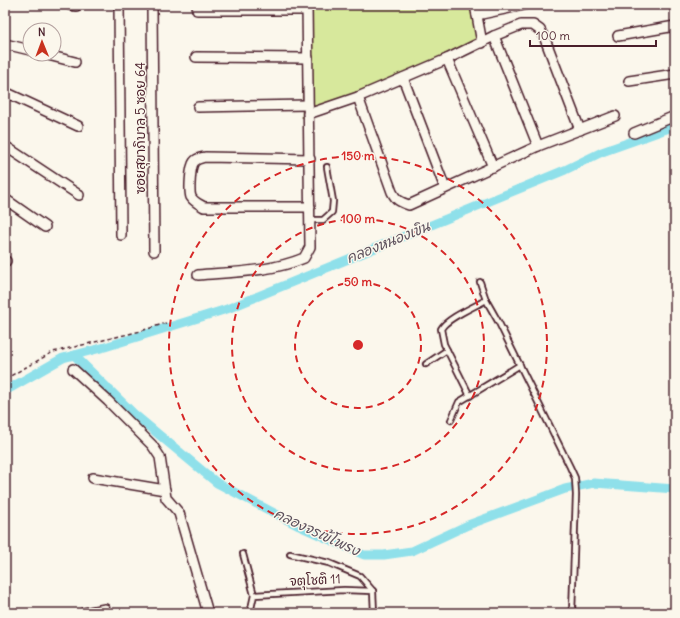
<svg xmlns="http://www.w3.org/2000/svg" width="680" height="618" font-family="Delius,'Playpen Sans Thai',sans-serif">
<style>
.green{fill:#d7e89c;stroke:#908464}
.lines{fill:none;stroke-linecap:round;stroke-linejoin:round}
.canal{stroke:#8fe0ea;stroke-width:9}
.service-casing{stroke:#4a1f2b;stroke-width:8}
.minor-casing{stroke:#4a1f2b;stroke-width:12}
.path{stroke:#4a1f2b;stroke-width:1.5;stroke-dasharray:4 3;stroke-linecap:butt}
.service{stroke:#fbf7ec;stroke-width:4.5}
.minor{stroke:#fbf7ec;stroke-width:9}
.ring{fill:none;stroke:#d62828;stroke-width:2;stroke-dasharray:7 5}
.labels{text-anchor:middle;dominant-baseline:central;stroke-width:3;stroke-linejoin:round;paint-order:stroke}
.street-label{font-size:13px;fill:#4a1f2b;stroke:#fbf7ec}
.water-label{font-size:14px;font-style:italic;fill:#5b4f5b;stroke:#fbf7ec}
.centre{fill:#d62828;stroke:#fbf7ec;stroke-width:2}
.ring-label{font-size:12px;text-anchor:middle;font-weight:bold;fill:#d62828;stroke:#fbf7ec;stroke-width:3;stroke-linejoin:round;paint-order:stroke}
</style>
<rect width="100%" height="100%" fill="#fbf7ec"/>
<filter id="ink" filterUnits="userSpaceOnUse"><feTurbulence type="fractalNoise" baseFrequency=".025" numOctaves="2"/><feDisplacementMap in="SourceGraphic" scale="8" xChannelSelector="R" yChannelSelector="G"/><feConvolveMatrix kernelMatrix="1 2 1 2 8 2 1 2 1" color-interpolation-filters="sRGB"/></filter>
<g filter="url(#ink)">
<!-- green -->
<path class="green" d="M304 5H473L480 43 302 118Z"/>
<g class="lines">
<!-- canal -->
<g class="canal">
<path d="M74 355 134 414 217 483 299 526 364 555H384L412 551 468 525 565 489 594 483 675 489"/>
<path d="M5 391 63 358 105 347 227 309 565 170 602 152 675 126"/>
</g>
<defs>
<g id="service">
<path d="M310 220H323L332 212 333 201 327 167"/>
<path d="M480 282 486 300 499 323 570 467 575 478 576 495 572 613"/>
<path d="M426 364 447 350"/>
<path d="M470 396 444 344 441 329C447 318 474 307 486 300"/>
<path d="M451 420 459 402 520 365"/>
<path d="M243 554 254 595"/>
<path d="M290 554 329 563 360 576 373 591"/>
<path d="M250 613 254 595 344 590 373 591 374 613"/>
</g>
<g id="minor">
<path d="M70 5 76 6"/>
<path d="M119 5 121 235"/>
<path d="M152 5 154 251"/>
<path d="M475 5 482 43"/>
<path d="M197 10H307"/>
<path d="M477 15 524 5"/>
<path d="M494 36 538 146"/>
<path d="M618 36 675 26"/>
<path d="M5 44 30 50"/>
<path d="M44 54 75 62"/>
<path d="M196 57 308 58"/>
<path d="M447 59 493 167"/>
<path d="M403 78 445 188"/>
<path d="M629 81 675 74"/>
<path d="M5 92 78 126"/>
<path d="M358 97 392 192C396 200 400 202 409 205L538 146 615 116"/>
<path d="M198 107 308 105"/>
<path d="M308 114 358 97 447 59 494 36 521 25H533L540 30 545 39 580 130"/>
<path d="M634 133 675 116"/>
<path d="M5 146 79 195"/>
<path d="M310 159 205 157C201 158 197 158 194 162 190 167 189 192 191 197 194 202 199 204 204 207H310"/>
<path d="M5 199 45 227"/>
<path d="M5 261H6"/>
<path d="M198 275C233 272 271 272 304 258L310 247 307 5"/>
<path d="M73 369 108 401 152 445 160 457 166 498 179 513 208 613"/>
<path d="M93 478 165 490"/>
<path d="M84 613 105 609"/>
</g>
</defs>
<!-- service casing -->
<use href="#service" class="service-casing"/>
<!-- minor casing -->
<use href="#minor" class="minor-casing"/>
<!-- path -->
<path class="path" d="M5 379 53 352 141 331 166 323"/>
<!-- service -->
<use href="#service" class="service"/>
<!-- minor -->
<use href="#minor" class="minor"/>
</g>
</g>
<!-- distance rings -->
<g class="ring">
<circle cx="358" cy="345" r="63"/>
<circle cx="358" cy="345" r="126"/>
<circle cx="358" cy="345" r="189"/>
</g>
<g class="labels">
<!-- street labels -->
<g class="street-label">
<text transform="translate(140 128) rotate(-90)">ซอยสุขาภิบาล 5 ซอย 64</text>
<text transform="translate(315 580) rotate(-3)">จตุโชติ 11</text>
</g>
<!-- water labels -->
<g class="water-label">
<text transform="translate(388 242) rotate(-22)">คลองหนองเขิน</text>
<text transform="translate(317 532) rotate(25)">คลองจรเข้โพรง</text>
</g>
</g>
<circle cx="358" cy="345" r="6" class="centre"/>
<g class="ring-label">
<text x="358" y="160">150 m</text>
<text x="358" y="223">100 m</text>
<text x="358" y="286">50 m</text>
</g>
<!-- margin -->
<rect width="680" height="618" fill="none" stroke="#fbf7ec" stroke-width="20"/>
<rect x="10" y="10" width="660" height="598" fill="none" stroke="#4a1f2b" stroke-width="1.5" filter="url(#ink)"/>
<!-- north arrow -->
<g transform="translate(42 42) rotate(359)"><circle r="19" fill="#fbf7ec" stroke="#b4a19f"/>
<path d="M0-3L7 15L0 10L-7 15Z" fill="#c8321e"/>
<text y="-6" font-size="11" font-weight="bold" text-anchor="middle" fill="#4a1f2b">N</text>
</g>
<!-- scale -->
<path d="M530 40v6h126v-6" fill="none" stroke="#4a1f2b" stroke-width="2"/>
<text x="536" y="40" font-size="12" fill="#4a1f2b" stroke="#fbf7ec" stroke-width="3" paint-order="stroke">100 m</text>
</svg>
